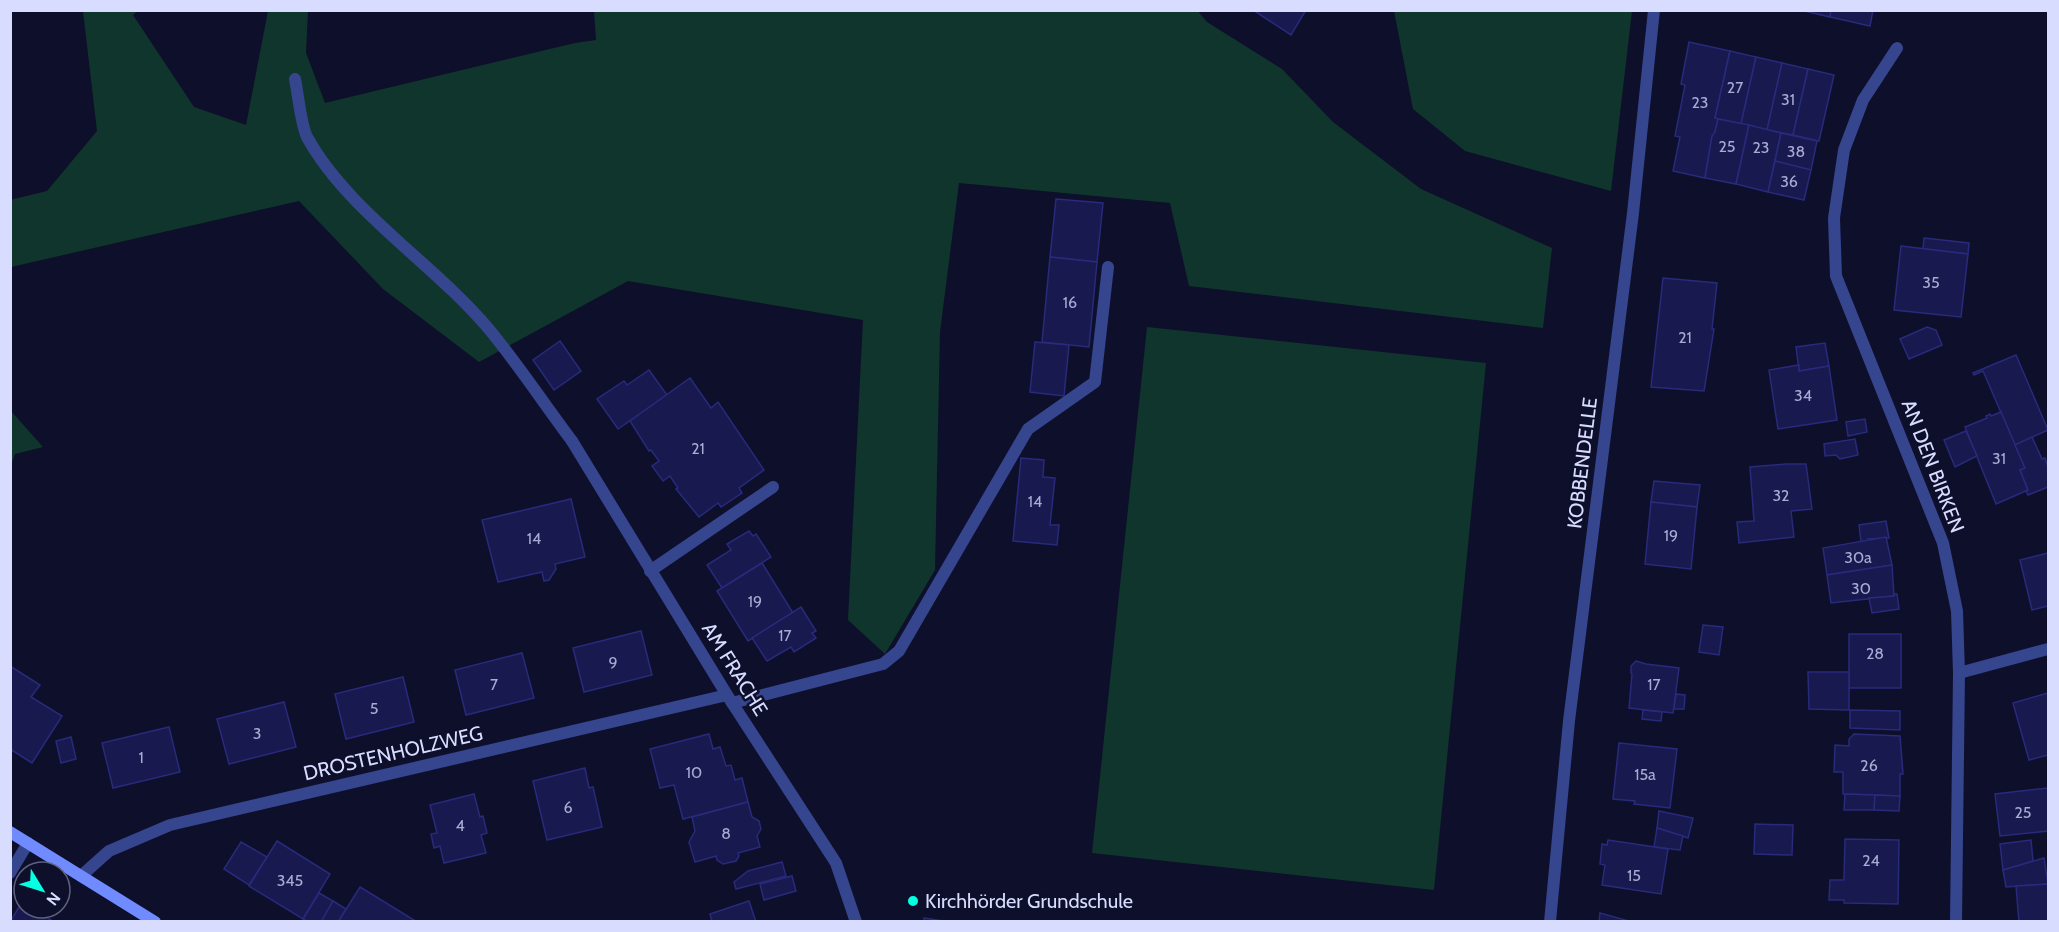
<svg xmlns="http://www.w3.org/2000/svg" width="2059" height="932" font-family="Cabin,sans-serif">
<style>
.green{fill:#10352c}
.building{fill:#18194e;stroke:#282a7c;stroke-width:1.5}
.lines{fill:none;stroke-linecap:round;stroke-linejoin:round}
.service{stroke:#35458e;stroke-width:12}
.minor{stroke:#35458e;stroke-width:12}
.secondary{stroke:#6f8bff;stroke-width:12}
.poi-dot{fill:#04ffe1;stroke:#0e0f2b;stroke-width:2}
.labels{text-anchor:middle;dominant-baseline:central;stroke-width:5;stroke-linejoin:round;paint-order:stroke}
.number-label{font-size:16px;fill:#a8abd3}
.street-label{font-size:20px;fill:#d8dcff;stroke:#0e0f2b}
.poi-label{font-size:20px;fill:#d8dcff;stroke:#0e0f2b;text-anchor:start}
</style>
<rect width="100%" height="100%" fill="#0e0f2b"/>
<!-- green -->
<g class="green">
<path d="M1197 10 1207 22 1282 69 1333 122 1421 189 1552 248 1543 328 1189 286 1170 203 959 183 940 332 935 570 885 654 848 620 863 320 628 281 479 362 383 289 299 201 11 267 10 200 47 191 97 131 83 11H137L133 15 194 107 246 125 268 11H308L306 53 325 103 575 43 596 40 594 11Z"/>
<path d="M1394 11H1632L1611 191 1465 151 1413 109Z"/>
<path d="M1147 327 1486 363 1434 890 1092 853Z"/>
<path d="M11 411 43 447 15 454 11 465Z"/>
</g>
<!-- building -->
<g class="building">
<path d="M1253 10H1306L1291 35Z"/>
<path d="M1800 10H1831L1830 17Z"/>
<path d="M1831 10H1873L1870 26 1830 17Z"/>
<path d="M1689 42 1730 51 1715 118 1718 119 1715 132 1712 136 1705 178 1673 171 1680 137 1675 136 1685 85 1681 84Z"/>
<path d="M1730 51 1756 57 1741 124 1715 118Z"/>
<path d="M1756 57 1782 63 1767 130 1741 124Z"/>
<path d="M1782 63 1808 69 1793 135 1767 130Z"/>
<path d="M1808 69 1834 75 1819 141 1793 135Z"/>
<path d="M1718 119 1749 125 1736 184 1705 178 1712 136 1715 132Z"/>
<path d="M1749 125 1781 133 1768 192 1736 184Z"/>
<path d="M1781 133 1817 141 1811 170 1775 161Z"/>
<path d="M1775 161 1811 170 1804 200 1768 192Z"/>
<path d="M1056 199 1103 203 1097 262 1050 257Z"/>
<path d="M1924 238 1969 243 1968 254 1923 249Z"/>
<path d="M1901 246 1968 254 1961 317 1894 310Z"/>
<path d="M1050 257 1097 262 1089 347 1042 342Z"/>
<path d="M1663 278 1717 283 1712 329H1714L1704 391 1651 387Z"/>
<path d="M1927 327 1936 330 1942 345 1909 359 1900 339Z"/>
<path d="M560 341 581 371 554 390 533 360Z"/>
<path d="M1035 342 1069 345 1064 396 1030 392Z"/>
<path d="M1825 343 1829 366 1799 371 1796 347Z"/>
<path d="M2016 355 2048 430 2015 445 1983 371 1974 375 1973 373Z"/>
<path d="M1799 365V371L1829 366 1837 420 1778 429 1769 370Z"/>
<path d="M649 370 667 395 618 429 597 399 624 381 627 385Z"/>
<path d="M690 378 711 408 718 402 764 470 739 488 742 493 721 507 718 503 699 517 676 489 678 488 670 476 663 481 652 466 659 461 651 450 649 451 630 421Z"/>
<path d="M2001 412 2025 468 2020 470 2028 490 1996 504 1965 427 1987 418 1986 416 1990 414 1991 416Z"/>
<path d="M1865 419 1867 432 1848 436 1846 422Z"/>
<path d="M1966 431 1977 456 1955 467 1944 440Z"/>
<path d="M2032 437 2042 459 2045 458 2048 468V487L2028 495 2026 491 2028 490 2020 470 2025 468 2015 445Z"/>
<path d="M1855 439 1858 455 1840 459 1836 455 1825 456 1824 444Z"/>
<path d="M1021 458 1044 460 1043 477 1055 478 1050 525H1059L1057 545 1013 541Z"/>
<path d="M1786 464H1806L1812 509 1791 511 1794 537 1739 543 1737 522 1754 521 1750 467Z"/>
<path d="M1654 481 1700 485 1697 507 1651 502Z"/>
<path d="M571 499 585 557 555 564 556 569 549 580 544 581 542 572 498 582 482 520Z"/>
<path d="M1651 502 1697 507 1691 569 1645 564Z"/>
<path d="M1886 521 1889 538 1868 539 1869 541 1861 542 1859 525Z"/>
<path d="M749 531 753 536 756 534 771 557 722 588 707 565 731 550 727 544Z"/>
<path d="M1886 537 1892 565 1827 575 1823 548Z"/>
<path d="M2048 553V606L2032 610 2020 560Z"/>
<path d="M762 563 793 613 748 641 717 591Z"/>
<path d="M1892 565 1894 596 1831 603 1827 575Z"/>
<path d="M1894 594H1897L1899 609 1872 613 1869 598 1894 596Z"/>
<path d="M801 607 816 631 812 633 816 638 794 652 791 647 767 661 752 638Z"/>
<path d="M1703 625 1723 627 1719 655 1699 652Z"/>
<path d="M641 631 652 675 584 692 573 648Z"/>
<rect x="1849" y="634" width="52" height="54"/>
<path d="M522 653 534 698 466 715 455 670Z"/>
<path d="M1636 661 1646 664 1679 668 1673 713 1629 708 1632 674 1631 673V666Z"/>
<path d="M10 666 40 685 31 697 62 716 32 763 10 749Z"/>
<path d="M1808 672H1849V710L1809 709Z"/>
<path d="M403 677 414 722 346 739 335 694Z"/>
<path d="M2048 693V755L2029 760 2013 703Z"/>
<path d="M1676 694 1685 695 1684 709H1674Z"/>
<path d="M284 702 296 747 229 764 217 719Z"/>
<path d="M1643 710 1662 712 1661 721 1642 719Z"/>
<path d="M1850 710 1900 711V730L1850 728Z"/>
<path d="M169 727 180 772 113 788 102 743Z"/>
<path d="M709 734 713 749 720 747 726 766 731 765 735 780 742 778 748 802 683 819 674 785 660 788 650 749Z"/>
<path d="M1854 734 1900 736 1903 774H1900V796L1843 794V772H1834L1835 745 1849 746V739Z"/>
<path d="M71 737 76 759 61 763 56 741Z"/>
<path d="M1619 743 1677 749 1670 808 1634 804 1635 801 1613 799Z"/>
<path d="M585 768 589 788 593 787 602 827 547 840 533 781Z"/>
<path d="M2048 788V831L2000 836 1995 794Z"/>
<path d="M474 794 480 817 483 816 487 833 481 835 486 853 444 863 440 846 434 848 431 834 437 833 430 805Z"/>
<path d="M1845 794 1875 795 1874 810H1844Z"/>
<path d="M1875 795 1900 796 1899 811 1874 810Z"/>
<path d="M748 802 752 817 759 821 761 829 757 836 760 847 738 853 739 856 736 861 723 864 717 860 716 856 695 862 689 842 695 831 692 817Z"/>
<path d="M1659 811 1693 818 1688 838 1657 828Z"/>
<path d="M1755 824 1793 825 1792 855 1754 854Z"/>
<path d="M1657 828 1683 836 1680 850 1654 847Z"/>
<path d="M1845 839 1899 840 1898 904 1844 903V900H1829L1830 880H1844Z"/>
<path d="M1608 840 1668 849 1661 894 1602 885 1605 865 1600 864 1602 844 1607 845Z"/>
<path d="M2031 840 2033 861 2003 870 2000 844Z"/>
<path d="M277 841 330 874 303 919 249 886Z"/>
<path d="M241 842 267 857 249 885 224 869Z"/>
<path d="M2044 858 2048 884 2006 887 2003 870Z"/>
<path d="M782 862 786 876 736 889 734 882 748 871Z"/>
<path d="M792 876 796 891 764 900 760 884Z"/>
<path d="M2048 884V922H2019L2016 886Z"/>
<path d="M360 887 414 920 413 922H338Z"/>
<path d="M319 893 333 901 321 922H308L303 919Z"/>
<path d="M333 901 346 909 338 922H321Z"/>
<path d="M749 901 756 922H712L710 914Z"/>
<path d="M22 902 24 903V908H32L54 922H10Z"/>
<path d="M1600 913 1629 921V922H1599Z"/>
<path d="M924 918 950 922H924Z"/>
</g>
<g class="lines">
<!-- service -->
<g class="service">
<path d="M295 79C298 94 301 125 307 137 347 210 434 264 488 328 518 364 544 404 572 441"/>
<path d="M650 571 773 487"/>
<path d="M732 703 883 664 899 651 1028 429 1095 382 1108 267"/>
<path d="M10 873 28 843"/>
</g>
<!-- minor -->
<g class="minor">
<path d="M1897 48 1863 100 1844 150 1834 218 1836 276 1943 543 1957 611 1959 673 1956 922"/>
<path d="M572 441 727 695 836 863 856 922"/>
<path d="M1959 673 2048 649"/>
<path d="M81 876 109 851 170 825 727 695"/>
<path d="M1550 922 1569 721 1633 213 1654 10"/>
</g>
<!-- secondary -->
<path class="secondary" d="M10 832 155 922"/>
</g>
<!-- markers -->
<circle class="poi-dot" cx="913" cy="901" r="6"/>
<g class="labels">
<!-- number labels -->
<g class="number-label">
<text x="1735" y="87">27</text>
<text x="1788" y="99">31</text>
<text x="1700" y="102">23</text>
<text x="1727" y="146">25</text>
<text x="1761" y="147">23</text>
<text x="1796" y="151">38</text>
<text x="1789" y="181">36</text>
<text x="1931" y="282">35</text>
<text x="1070" y="302">16</text>
<text x="1685" y="337">21</text>
<text x="1803" y="395">34</text>
<text x="698" y="448">21</text>
<text x="1999" y="458">31</text>
<text x="1781" y="495">32</text>
<text x="1035" y="501">14</text>
<text x="1671" y="535">19</text>
<text x="534" y="538">14</text>
<text x="1858" y="557">30a</text>
<text x="1861" y="588">30</text>
<text x="755" y="601">19</text>
<text x="785" y="635">17</text>
<text x="1875" y="653">28</text>
<text x="613" y="662">9</text>
<text x="494" y="684">7</text>
<text x="1654" y="684">17</text>
<text x="374" y="708">5</text>
<text x="257" y="733">3</text>
<text x="141" y="757">1</text>
<text x="1869" y="765">26</text>
<text x="694" y="772">10</text>
<text x="1645" y="774">15a</text>
<text x="568" y="807">6</text>
<text x="2023" y="812">25</text>
<text x="460" y="825">4</text>
<text x="726" y="833">8</text>
<text x="1871" y="860">24</text>
<text x="1634" y="875">15</text>
<text x="290" y="880">345</text>
</g>
<!-- street labels -->
<g class="street-label">
<text transform="translate(1582 463) rotate(-83)">KOBBENDELLE</text>
<text transform="translate(1933 466) rotate(69)">AN DEN BIRKEN</text>
<text transform="translate(735 669) rotate(58)">AM FRACHE</text>
<text transform="translate(393 753) rotate(-13)">DROSTENHOLZWEG</text>
</g>
<!-- poi labels -->
<g class="poi-label">
<text x="925" y="901">Kirchhörder Grundschule</text>
</g>
</g>
<!-- border -->
<rect width="2059" height="932" fill="none" stroke="#d8dcff" stroke-width="24"/>
<!-- north arrow -->
<g transform="translate(42 890) rotate(128)"><circle r="28" fill="#0e0f2b" stroke="#5f6180" stroke-width="1.5"/>
<path d="M0-4.5L10 22L0 15L-10 22Z" fill="#04ffe1"/>
<text y="-9" font-size="16" font-weight="bold" text-anchor="middle" fill="#d8dcff">N</text>
</g>
</svg>
